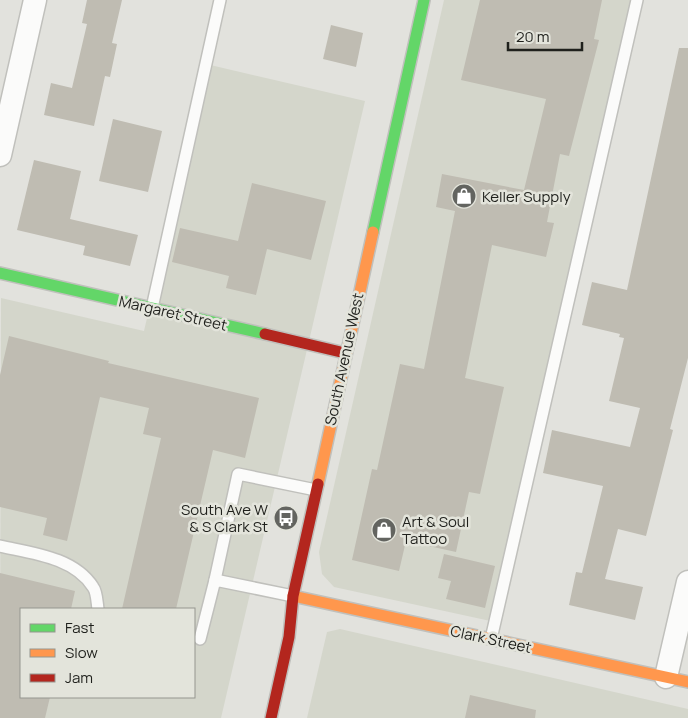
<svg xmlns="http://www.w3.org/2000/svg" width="688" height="718" font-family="Manrope,sans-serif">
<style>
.built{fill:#d4d6cb;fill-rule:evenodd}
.building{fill:#bfbcb2}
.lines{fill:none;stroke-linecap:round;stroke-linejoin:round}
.lane-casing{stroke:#c0c0bc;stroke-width:14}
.street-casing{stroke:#c0c0bc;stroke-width:25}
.fast-casing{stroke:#c0c0bc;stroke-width:14}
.slow-casing{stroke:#c0c0bc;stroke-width:14}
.jam-casing{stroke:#c0c0bc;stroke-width:14}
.lane{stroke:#fbfbfa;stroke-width:11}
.street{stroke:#fbfbfa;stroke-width:22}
.fast{stroke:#63d668;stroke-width:11}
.slow{stroke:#ff974d;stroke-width:11}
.jam{stroke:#b3261e;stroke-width:11}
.labels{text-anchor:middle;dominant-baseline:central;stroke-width:5;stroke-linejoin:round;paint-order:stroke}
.poi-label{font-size:15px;fill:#1f201c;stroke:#e3e4db;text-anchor:start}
.street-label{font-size:15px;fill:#1f201c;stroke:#e3e4db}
</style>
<rect width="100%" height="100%" fill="#e2e2dd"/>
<!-- built -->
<g class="built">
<path d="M444 0H637L495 622 334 587 322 574 319 552Z"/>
<path d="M206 64 365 101 221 718H0L1 298 144 331ZM21 609H194V697H21Z"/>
<path d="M340 629 688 709V718H307L327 632Z"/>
</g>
<!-- building -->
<g class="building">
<path d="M87 0H122L112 43 117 44 110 77 105 76 94 126 44 115 51 83 72 88 87 24 82 23Z"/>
<path d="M480 0H602L594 39 599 40 569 156 560 154 547 222 554 223 546 257 492 245 465 378 504 387 480 494 469 492 456 552 406 541 399 571 352 560 372 469 377 470 400 364 424 369 455 211 436 207 442 174 524 190 546 99 461 80Z"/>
<path d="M331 25 363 33 356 67 323 59Z"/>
<path d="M679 48H688V358L670 429 673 430 646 536 618 529 605 579 643 587 635 620 569 605 576 572 582 573 603 486 543 473 552 430 630 447 640 408 609 401 624 338 619 337 620 334 582 325 592 282 627 290Z"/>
<path d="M113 119 162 131 148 192 99 181Z"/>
<path d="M34 160 81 171 70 219 138 235 130 266 83 255 85 246 17 230Z"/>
<path d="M252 183 326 201 311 260 267 249 256 295 226 288 229 276 172 262 180 228 238 241Z"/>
<path d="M9 336 109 361 108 363 259 398 245 458 213 450 176 609H122L161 438 143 434 149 408 100 397 67 541 43 535 47 518 0 507V375Z"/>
<path d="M444 554 495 566 485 608 446 599 451 581 438 578Z"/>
<path d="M0 573 75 591 71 609H21V697H50L45 718H0Z"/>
<path d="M470 695 536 710 535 718H465Z"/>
</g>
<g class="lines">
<defs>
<g id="lane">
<path d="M152 308 220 0"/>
<path d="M0 546C31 553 74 557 93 587 97 592 97 603 98 609"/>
<path d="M215 580 238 474 316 490"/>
<path d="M200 639 215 580 293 596"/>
<path d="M491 639 637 0"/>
</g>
<g id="street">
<path d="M0 155 35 0"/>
<path d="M666 677 688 582"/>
</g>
<g id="fast">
<path d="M373 232 424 0"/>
<path d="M0 273 265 334"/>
</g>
<g id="slow">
<path d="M318 484 373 232"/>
<path d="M293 596 688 682"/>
</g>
<g id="jam">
<path d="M265 334 345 353"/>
<path d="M271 718 289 637 293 596 318 484"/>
</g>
</defs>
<!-- lane casing -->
<use href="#lane" class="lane-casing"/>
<!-- street casing -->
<use href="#street" class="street-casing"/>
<!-- fast casing -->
<use href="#fast" class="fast-casing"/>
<!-- slow casing -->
<use href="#slow" class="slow-casing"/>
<!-- jam casing -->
<use href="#jam" class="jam-casing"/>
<!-- lane -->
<use href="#lane" class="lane"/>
<!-- street -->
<use href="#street" class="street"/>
<!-- fast -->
<use href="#fast" class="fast"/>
<!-- slow -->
<use href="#slow" class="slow"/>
<!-- jam -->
<use href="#jam" class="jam"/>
</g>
<!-- icons -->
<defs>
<symbol id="shop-disc" viewBox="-11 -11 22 22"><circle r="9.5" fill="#636460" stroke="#e3e4db"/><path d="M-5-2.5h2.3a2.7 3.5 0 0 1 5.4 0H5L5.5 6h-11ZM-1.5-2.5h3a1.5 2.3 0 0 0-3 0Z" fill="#fff"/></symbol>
<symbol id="bus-disc" viewBox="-11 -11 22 22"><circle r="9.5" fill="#636460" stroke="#e3e4db"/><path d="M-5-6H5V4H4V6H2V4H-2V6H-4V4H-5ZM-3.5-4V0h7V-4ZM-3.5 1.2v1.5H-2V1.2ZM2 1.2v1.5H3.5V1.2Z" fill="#fff"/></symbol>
</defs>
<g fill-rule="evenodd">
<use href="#shop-disc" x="450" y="182" width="28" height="28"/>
<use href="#bus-disc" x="272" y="504" width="28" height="28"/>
<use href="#shop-disc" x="370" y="516" width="28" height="28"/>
</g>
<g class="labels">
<!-- poi labels -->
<g class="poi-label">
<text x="482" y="196">Keller Supply</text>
<text x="268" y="509" text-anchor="end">South Ave W<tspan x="268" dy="17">&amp; S Clark St</tspan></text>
<text x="402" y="521">Art &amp; Soul<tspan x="402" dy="17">Tattoo</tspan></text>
</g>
<!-- street labels -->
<g class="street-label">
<text transform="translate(173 313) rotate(13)">Margaret Street</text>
<text transform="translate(344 359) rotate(-78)">South Avenue West</text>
<text transform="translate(491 639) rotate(12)">Clark Street</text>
</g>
</g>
<!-- legend -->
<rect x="20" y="608" width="175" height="90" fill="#e3e4db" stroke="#95968f"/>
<rect x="30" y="624" width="25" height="8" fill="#63d668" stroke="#95968f"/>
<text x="65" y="633" font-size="15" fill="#1f201c">Fast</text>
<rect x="30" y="649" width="25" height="8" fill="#ff974d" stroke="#95968f"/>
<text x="65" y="658" font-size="15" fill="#1f201c">Slow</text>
<rect x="30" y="674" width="25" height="8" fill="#b3261e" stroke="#95968f"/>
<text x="65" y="683" font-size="15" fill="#1f201c">Jam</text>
<!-- scale -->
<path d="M508 42v8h74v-8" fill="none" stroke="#1f201c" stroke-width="2.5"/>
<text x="516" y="42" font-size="15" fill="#1f201c" stroke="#e3e4db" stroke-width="4" paint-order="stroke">20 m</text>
</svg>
